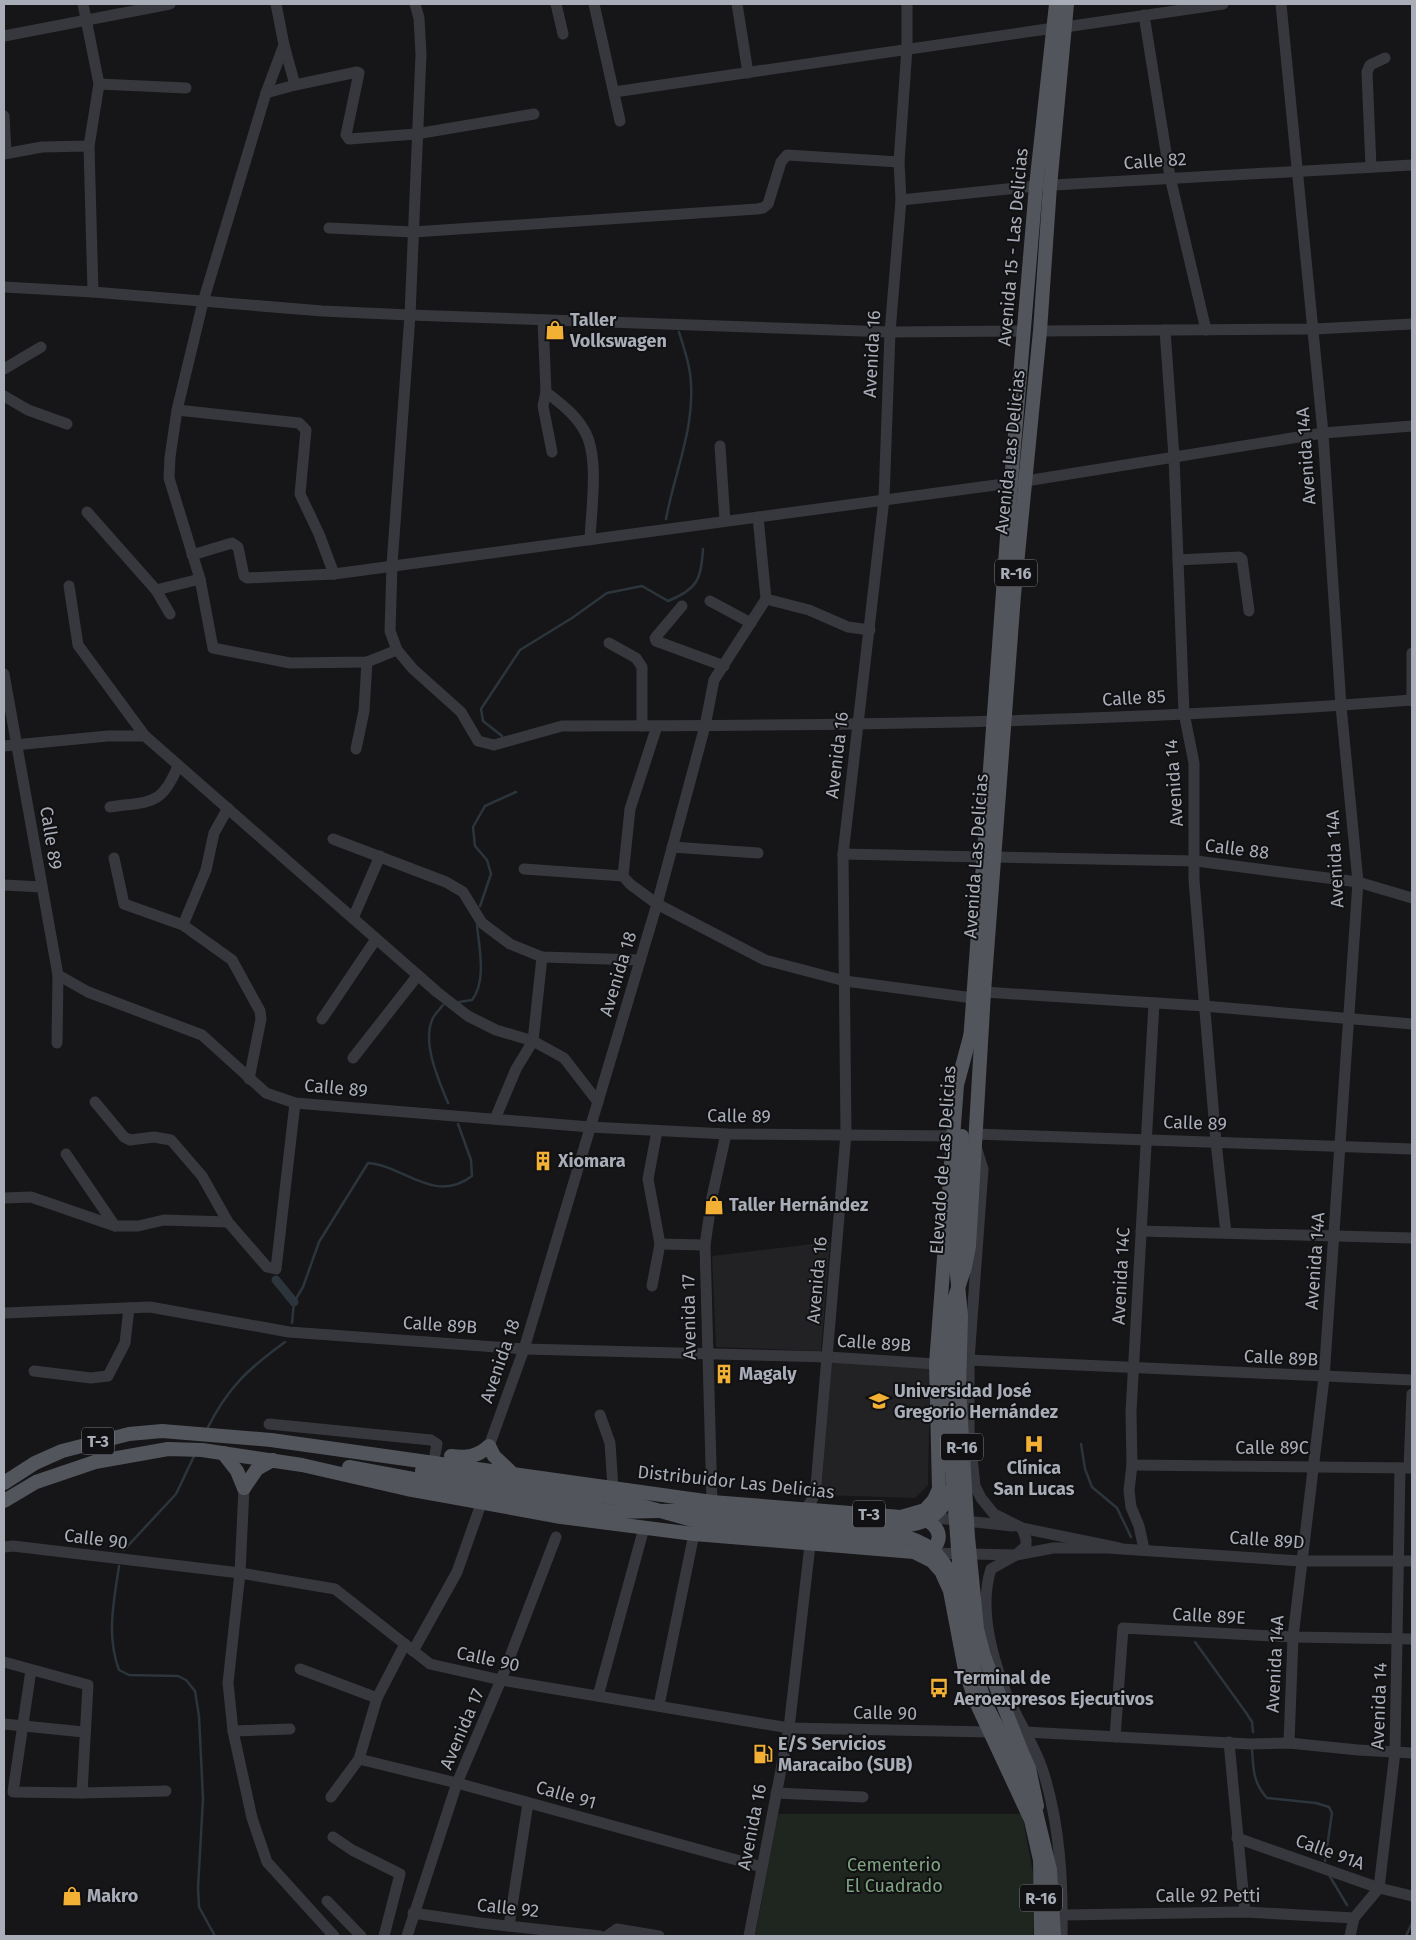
<svg xmlns="http://www.w3.org/2000/svg" width="1416" height="1940" font-family="'Fira Sans',sans-serif">
<style>
.built{fill:#222225}
.green{fill:#1e261f}
.lines{fill:none;stroke-linecap:round;stroke-linejoin:round}
.stream{stroke:#2c353c;stroke-width:2.5}
.canal{stroke:#2c353c;stroke-width:9}
.minor{stroke:#37383d;stroke-width:11}
.major{stroke:#53555c;stroke-width:14}
.major-bridge{stroke:#53555c;stroke-width:14}
.labels{text-anchor:middle;dominant-baseline:central;stroke-width:4;stroke-linejoin:round;paint-order:stroke}
.shield{fill:#111113;stroke:#7b7e86;stroke-width:1}
.shield-label{font-size:16px;font-weight:bold;fill:#a8adb8}
.street-label{font-size:18px;fill:#a8adb8;stroke:#111113}
.poi-label{font-size:18px;font-weight:bold;fill:#a8adb8;stroke:#111113;text-anchor:start}
.park-label{font-size:18px;fill:#7fa381;stroke:#111113}
</style>
<rect width="100%" height="100%" fill="#161618"/>
<!-- built -->
<g class="built">
<path d="M830 1242 821 1351 716 1347 712 1256Z"/>
<path d="M832 1362 930 1368 928 1485 915 1498 821 1495Z"/>
</g>
<!-- green -->
<path class="green" d="M778 1814H1022L1034 1878 1033 1936H755Z"/>
<g class="lines">
<!-- stream -->
<g class="stream">
<path d="M666 519C675 470 697 424 690 373 688 359 683 345 679 332"/>
<path d="M502 736 483 721 481 709 520 650 572 618 607 593 642 586 668 601C698 589 701 579 703 549"/>
<path d="M480 906 491 874 487 860 475 846 473 827 485 806 516 792"/>
<path d="M459 1002 472 1000C487 981 479 947 477 925"/>
<path d="M443 1005C440 1009 435 1014 433 1018 421 1042 439 1081 448 1103"/>
<path d="M292 1323 294 1302 303 1287 319 1242 368 1163C403 1165 434 1205 472 1176L471 1160 458 1124"/>
<path d="M207 1429C228 1387 248 1369 285 1342"/>
<path d="M1081 1444 1085 1469 1092 1487 1117 1508 1131 1537"/>
<path d="M124 1550 176 1494 195 1454"/>
<path d="M119 1566C114 1601 106 1635 119 1670L129 1675 178 1676 186 1680 195 1691 199 1716 203 1799 198 1888 199 1907 215 1936"/>
<path d="M1195 1642 1247 1714 1252 1722 1253 1732"/>
<path d="M1252 1748C1253 1768 1253 1783 1267 1798L1316 1803 1329 1807 1332 1813 1325 1861"/>
<path d="M1329 1875 1347 1905"/>
<path d="M1406 1936 1412 1923"/>
</g>
<!-- canal -->
<path class="canal" d="M276 1280 294 1302"/>
<!-- minor -->
<g class="minor">
<path d="M83 4 99 84 89 146 93 292"/>
<path d="M276 4 284 45 266 93 203 302 177 410 170 457 169 478 200 579 213 648 290 663 367 662 397 650"/>
<path d="M415 4 419 18 421 54 410 315 392 565 390 631 397 650 413 669 461 712 478 741 494 745 562 726C846 726 1129 722 1412 700"/>
<path d="M556 4 563 34"/>
<path d="M594 4 620 121"/>
<path d="M737 4 748 73"/>
<path d="M1281 4 1323 433 1341 706 1358 882 1324 1378 1293 1637 1289 1743"/>
<path d="M1144 15 1170 177 1206 330"/>
<path d="M1065 27 1223 4"/>
<path d="M4 36 170 4"/>
<path d="M284 45 295 85 357 72 359 73 346 135 349 139 416 134 534 114"/>
<path d="M99 84 186 88"/>
<path d="M614 92 1054 28"/>
<path d="M266 93 295 85"/>
<path d="M4 116 6 153"/>
<path d="M4 154 42 147 89 146"/>
<path d="M1371 167 1367 72 1370 65 1385 58"/>
<path d="M901 200 1036 186 1412 165"/>
<path d="M329 228 413 232 757 209 763 208 768 204 781 162 787 155 899 162"/>
<path d="M4 287 93 292 322 311 410 315 890 332 1024 331"/>
<path d="M543 320 546 392C560 403 575 414 584 430 600 456 591 510 590 540"/>
<path d="M1165 330 1174 457 1184 713 1194 763V880L1216 1142 1226 1233"/>
<path d="M1040 331 1314 329 1412 324"/>
<path d="M4 369 41 347"/>
<path d="M546 392 543 406 552 452"/>
<path d="M4 396 28 410 67 424"/>
<path d="M177 410 299 423 306 430 300 494 319 534 334 574"/>
<path d="M720 446 725 521"/>
<path d="M87 512 156 590 170 614"/>
<path d="M192 555 232 543 238 547 244 576 247 578 334 574 1026 481 1323 433 1412 426"/>
<path d="M1178 560 1239 557 1242 559 1249 611"/>
<path d="M69 586 78 645 145 736"/>
<path d="M156 590 200 579"/>
<path d="M766 599 809 610 848 627 870 630"/>
<path d="M710 601 751 623"/>
<path d="M682 606 655 638 656 641 724 666"/>
<path d="M609 643 636 658 642 667V726"/>
<path d="M1412 653V701"/>
<path d="M4 674 58 975 88 992 202 1035 266 1093 295 1103 590 1127 726 1134 953 1136"/>
<path d="M657 726 630 809 623 876 630 884 657 904 765 960 845 981 973 998"/>
<path d="M4 746 108 736H145L437 992 468 1016 496 1030 533 1041 564 1058 598 1102"/>
<path d="M356 749 364 711 367 662"/>
<path d="M110 807C150 801 161 807 178 766"/>
<path d="M228 808 214 833 206 870 183 925 232 960 260 1011 261 1019 249 1079"/>
<path d="M333 839 446 882 463 892 482 923 510 944 542 957 640 960"/>
<path d="M672 847 758 853"/>
<path d="M843 854 983 857"/>
<path d="M995 857 1196 861 1358 882 1412 898"/>
<path d="M114 858 124 904 183 925"/>
<path d="M524 869 623 876"/>
<path d="M4 885 41 887"/>
<path d="M353 918 380 856"/>
<path d="M984 992 1204 1006 1412 1024"/>
<path d="M322 1019 376 939"/>
<path d="M57 1043 58 975"/>
<path d="M353 1058 418 975"/>
<path d="M95 1102 124 1137 130 1140 154 1137 171 1140 202 1176 228 1222 267 1267 276 1269 295 1103"/>
<path d="M495 1119 516 1069 533 1041 542 957"/>
<path d="M976 1134 1412 1149"/>
<path d="M976 1147 983 1169 969 1360V1429L975 1486 981 1498 994 1514 1022 1528 1119 1548"/>
<path d="M66 1154 115 1226"/>
<path d="M4 1198 31 1197 115 1226H138L164 1220 228 1222"/>
<path d="M1141 1231 1412 1238"/>
<path d="M660 1244 705 1245"/>
<path d="M652 1286 660 1244 648 1179 657 1131"/>
<path d="M4 1313 150 1307 289 1332 524 1349 828 1357 936 1364"/>
<path d="M969 1360 1412 1380"/>
<path d="M34 1371 91 1378 108 1376 125 1343 129 1308"/>
<path d="M600 1415 610 1443 613 1488"/>
<path d="M269 1424 431 1440 437 1444 435 1454"/>
<path d="M489 1446 524 1349 657 904 705 726 714 680 766 599 758 517"/>
<path d="M1132 1465 1412 1468"/>
<path d="M1409 1468 1412 1394"/>
<path d="M244 1488 240 1573 228 1683 233 1731 252 1818 267 1862 334 1936"/>
<path d="M712 1502 705 1245 712 1197 726 1134"/>
<path d="M806 1509 813 1498 816 1486 846 1134 843 854 884 499 890 332 901 200 899 162 907 48V4"/>
<path d="M927 1517 1013 1526"/>
<path d="M1022 1528 1026 1539V1546L1016 1555 991 1569C978 1609 992 1657 1007 1695 1018 1721 1034 1744 1043 1771 1060 1824 1063 1881 1062 1936"/>
<path d="M4 1547 13 1546 240 1573 335 1589 430 1664 501 1680 789 1728 991 1732"/>
<path d="M1144 1549 1139 1526 1131 1507 1129 1490 1132 1465 1131 1412 1154 1003"/>
<path d="M931 1553 1016 1555 1053 1548H1107L1301 1561H1412"/>
<path d="M413 1651 457 1572 481 1504"/>
<path d="M4 1662 88 1685 82 1793 13 1792 31 1670"/>
<path d="M300 1669 377 1698"/>
<path d="M598 1696 644 1528"/>
<path d="M659 1705 694 1534"/>
<path d="M4 1724 84 1732"/>
<path d="M233 1731 290 1729"/>
<path d="M1025 1732 1250 1744 1289 1743 1358 1750 1412 1753"/>
<path d="M1115 1737 1123 1628 1293 1637 1412 1639"/>
<path d="M1229 1742 1245 1912"/>
<path d="M359 1759 457 1783 762 1867"/>
<path d="M82 1793 166 1791"/>
<path d="M776 1793 863 1797"/>
<path d="M331 1797 359 1759 377 1698 405 1644"/>
<path d="M333 1837 352 1850 400 1874 384 1936"/>
<path d="M1237 1838 1379 1888 1412 1896"/>
<path d="M327 1901 361 1936"/>
<path d="M413 1913 481 1923 600 1936"/>
<path d="M1063 1915 1245 1912 1354 1918"/>
<path d="M509 1926 528 1803"/>
<path d="M407 1936 457 1783 501 1680 556 1537"/>
<path d="M607 1936 617 1929 659 1936"/>
<path d="M749 1936 789 1728 810 1545"/>
<path d="M1350 1936 1354 1918 1379 1888 1395 1752 1400 1468"/>
</g>
<!-- major -->
<g class="major">
<path d="M970 1042 1011 482 1036 186 1056 4"/>
<path d="M949 1315 965 1267 969 1246 984 992 1014 595 1040 331 1050 186 1067 4"/>
<path d="M223 1453 237 1471 244 1488"/>
<path d="M451 1456C467 1458 477 1457 489 1446L494 1456 513 1474"/>
<path d="M349 1467 483 1492"/>
<path d="M422 1471 614 1498 703 1523 796 1531"/>
<path d="M4 1483 35 1463 62 1451 129 1434 162 1431 271 1440 712 1502 901 1517 925 1510 934 1500 939 1489 936 1364 957 1085 971 1033"/>
<path d="M244 1488 257 1469 273 1460"/>
<path d="M4 1501 36 1482 95 1462 168 1449 202 1450 302 1465 407 1489 561 1517 694 1534 914 1552 932 1561 941 1571 950 1591 965 1670 976 1702 1031 1820 1040 1860"/>
<path d="M916 1516C931 1520 948 1533 933 1549L920 1551"/>
<path d="M1021 1750 1029 1768 1037 1806"/>
<path d="M1040 1852 1041 1936"/>
<path d="M1050 1870 1054 1936"/>
</g>
<!-- major-bridge -->
<g class="major-bridge">
<path d="M962 1136 956 1264 961 1316 959 1389 968 1537 977 1629 984 1656 1021 1750"/>
<path d="M949 1315 946 1389 964 1628 972 1662 986 1705 1020 1772 1036 1812 1050 1870"/>
<path d="M483 1492 614 1512 705 1510 900 1526C925 1525 942 1514 951 1491"/>
<path d="M796 1531 909 1538C934 1545 945 1562 956 1585"/>
</g>
</g>
<!-- icons -->
<defs>
<symbol id="shop-bare" viewBox="-9 -9 18 18"><path d="M-5-2.5h2.3a2.7 3.5 0 0 1 5.4 0H5L5.5 6h-11ZM-1.5-2.5h3a1.5 2.3 0 0 0-3 0Z" fill="#f2b134" stroke="#111113" stroke-width="2.5" paint-order="stroke"/></symbol>
<symbol id="building-bare" viewBox="-9 -9 18 18"><path d="M-4-6H4V6H1V3H-1V6H-4ZM-2.5-4.3h1.7v1.8h-1.7ZM.8-4.3h1.7v1.8H.8ZM-2.5-1h1.7V.8h-1.7ZM.8-1h1.7V.8H.8Z" fill="#f2b134" stroke="#111113" stroke-width="2.5" paint-order="stroke"/></symbol>
<symbol id="university-bare" viewBox="-9 -9 18 18"><path d="M0-5L7-2L0 1L-7-2ZM-4 1L0 2.5L4 1V4Q0 6-4 4Z" fill="#f2b134" stroke="#111113" stroke-width="2.5" paint-order="stroke"/></symbol>
<symbol id="hospital-bare" viewBox="-9 -9 18 18"><path d="M-5-5h3v3.5h4V-5h3V5h-3V1.5h-4V5h-3Z" fill="#f2b134" stroke="#111113" stroke-width="2.5" paint-order="stroke"/></symbol>
<symbol id="bus-bare" viewBox="-9 -9 18 18"><path d="M-5-6H5V4H4V6H2V4H-2V6H-4V4H-5ZM-3.5-4V0h7V-4ZM-3.5 1.2v1.5H-2V1.2ZM2 1.2v1.5H3.5V1.2Z" fill="#f2b134" stroke="#111113" stroke-width="2.5" paint-order="stroke"/></symbol>
<symbol id="fuel-bare" viewBox="-9 -9 18 18"><path d="M-5.5-6h7V0h2V4h1.3V-2.5L3-4.5l.8-.8L6-3V5H2.5V1h-1V6h-7ZM-4.2-4.7v3.2H.2V-4.7Z" fill="#f2b134" stroke="#111113" stroke-width="2.5" paint-order="stroke"/></symbol>
</defs>
<g fill-rule="evenodd">
<use href="#shop-bare" x="541" y="316" width="28" height="28"/>
<use href="#building-bare" x="529" y="1147" width="28" height="28"/>
<use href="#shop-bare" x="700" y="1191" width="28" height="28"/>
<use href="#building-bare" x="710" y="1360" width="28" height="28"/>
<use href="#university-bare" x="865" y="1387" width="28" height="28"/>
<use href="#hospital-bare" x="1020" y="1430" width="28" height="28"/>
<use href="#bus-bare" x="925" y="1674" width="28" height="28"/>
<use href="#fuel-bare" x="749" y="1740" width="28" height="28"/>
<use href="#shop-bare" x="58" y="1882" width="28" height="28"/>
</g>
<g class="labels">
<!-- shield labels -->
<g class="shield">
<rect x="995" y="559.5" width="42" height="27" rx="4"/>
<rect x="82" y="1427.5" width="32" height="27" rx="4"/>
<rect x="941" y="1433.5" width="42" height="27" rx="4"/>
<rect x="853" y="1500.5" width="32" height="27" rx="4"/>
<rect x="1020" y="1884.5" width="42" height="27" rx="4"/>
</g>
<g class="shield-label">
<text x="1016" y="573">R-16</text>
<text x="98" y="1441">T-3</text>
<text x="962" y="1447">R-16</text>
<text x="869" y="1514">T-3</text>
<text x="1041" y="1898">R-16</text>
</g>
<!-- street labels -->
<g class="street-label">
<text transform="translate(1155 161) rotate(-4)">Calle 82</text>
<text transform="translate(1013 247) rotate(-85)">Avenida 15 - Las Delicias</text>
<text transform="translate(872 354) rotate(-87)">Avenida 16</text>
<text transform="translate(1010 452) rotate(-84)">Avenida Las Delicias</text>
<text transform="translate(1306 456) rotate(-94)">Avenida 14A</text>
<text transform="translate(1134 698) rotate(-3)">Calle 85</text>
<text transform="translate(837 755) rotate(-83)">Avenida 16</text>
<text transform="translate(1174 783) rotate(-94)">Avenida 14</text>
<text transform="translate(51 838) rotate(81)">Calle 89</text>
<text transform="translate(1237 849) rotate(7)">Calle 88</text>
<text transform="translate(976 856) rotate(-86)">Avenida Las Delicias</text>
<text transform="translate(1335 859) rotate(-93)">Avenida 14A</text>
<text transform="translate(618 974) rotate(-73)">Avenida 18</text>
<text transform="translate(336 1088) rotate(5)">Calle 89</text>
<text transform="translate(739 1116) rotate(1)">Calle 89</text>
<text transform="translate(1195 1123) rotate(2)">Calle 89</text>
<text transform="translate(943 1160) rotate(-86)">Elevado de Las Delicias</text>
<text transform="translate(1315 1261) rotate(-86)">Avenida 14A</text>
<text transform="translate(1121 1276) rotate(-87)">Avenida 14C</text>
<text transform="translate(817 1280) rotate(-85)">Avenida 16</text>
<text transform="translate(689 1317) rotate(-91)">Avenida 17</text>
<text transform="translate(440 1325) rotate(4)">Calle 89B</text>
<text transform="translate(874 1343) rotate(4)">Calle 89B</text>
<text transform="translate(1281 1358) rotate(3)">Calle 89B</text>
<text transform="translate(500 1361) rotate(-71)">Avenida 18</text>
<text x="1272" y="1448">Calle 89C</text>
<text transform="translate(736 1482) rotate(6)">Distribuidor Las Delicias</text>
<text transform="translate(96 1539) rotate(7)">Calle 90</text>
<text transform="translate(1267 1540) rotate(4)">Calle 89D</text>
<text transform="translate(1209 1616) rotate(3)">Calle 89E</text>
<text transform="translate(488 1659) rotate(12)">Calle 90</text>
<text transform="translate(1275 1664) rotate(-87)">Avenida 14A</text>
<text transform="translate(1379 1706) rotate(-88)">Avenida 14</text>
<text transform="translate(885 1713) rotate(1)">Calle 90</text>
<text transform="translate(462 1729) rotate(-67)">Avenida 17</text>
<text transform="translate(566 1795) rotate(16)">Calle 91</text>
<text transform="translate(752 1827) rotate(-79)">Avenida 16</text>
<text transform="translate(1330 1852) rotate(20)">Calle 91A</text>
<text x="1208" y="1896">Calle 92 Petti</text>
<text transform="translate(508 1908) rotate(6)">Calle 92</text>
</g>
<!-- poi labels -->
<g class="poi-label">
<text x="570" y="320">Taller<tspan x="570" dy="21">Volkswagen</tspan></text>
<text x="558" y="1161">Xiomara</text>
<text x="729" y="1205">Taller Hernández</text>
<text x="739" y="1374">Magaly</text>
<text x="894" y="1391">Universidad José<tspan x="894" dy="21">Gregorio Hernández</tspan></text>
<text x="1034" y="1468" text-anchor="middle">Clínica<tspan x="1034" dy="21">San Lucas</tspan></text>
<text x="954" y="1678">Terminal de<tspan x="954" dy="21">Aeroexpresos Ejecutivos</tspan></text>
<text x="778" y="1744">E/S Servicios<tspan x="778" dy="21">Maracaibo (SUB)</tspan></text>
<text x="87" y="1896">Makro</text>
</g>
<!-- park labels -->
<g class="park-label">
<text x="894" y="1865">Cementerio<tspan x="894" dy="21">El Cuadrado</tspan></text>
</g>
</g>
<!-- border -->
<rect width="1416" height="1940" fill="none" stroke="#a8adb8" stroke-width="10"/>
</svg>
